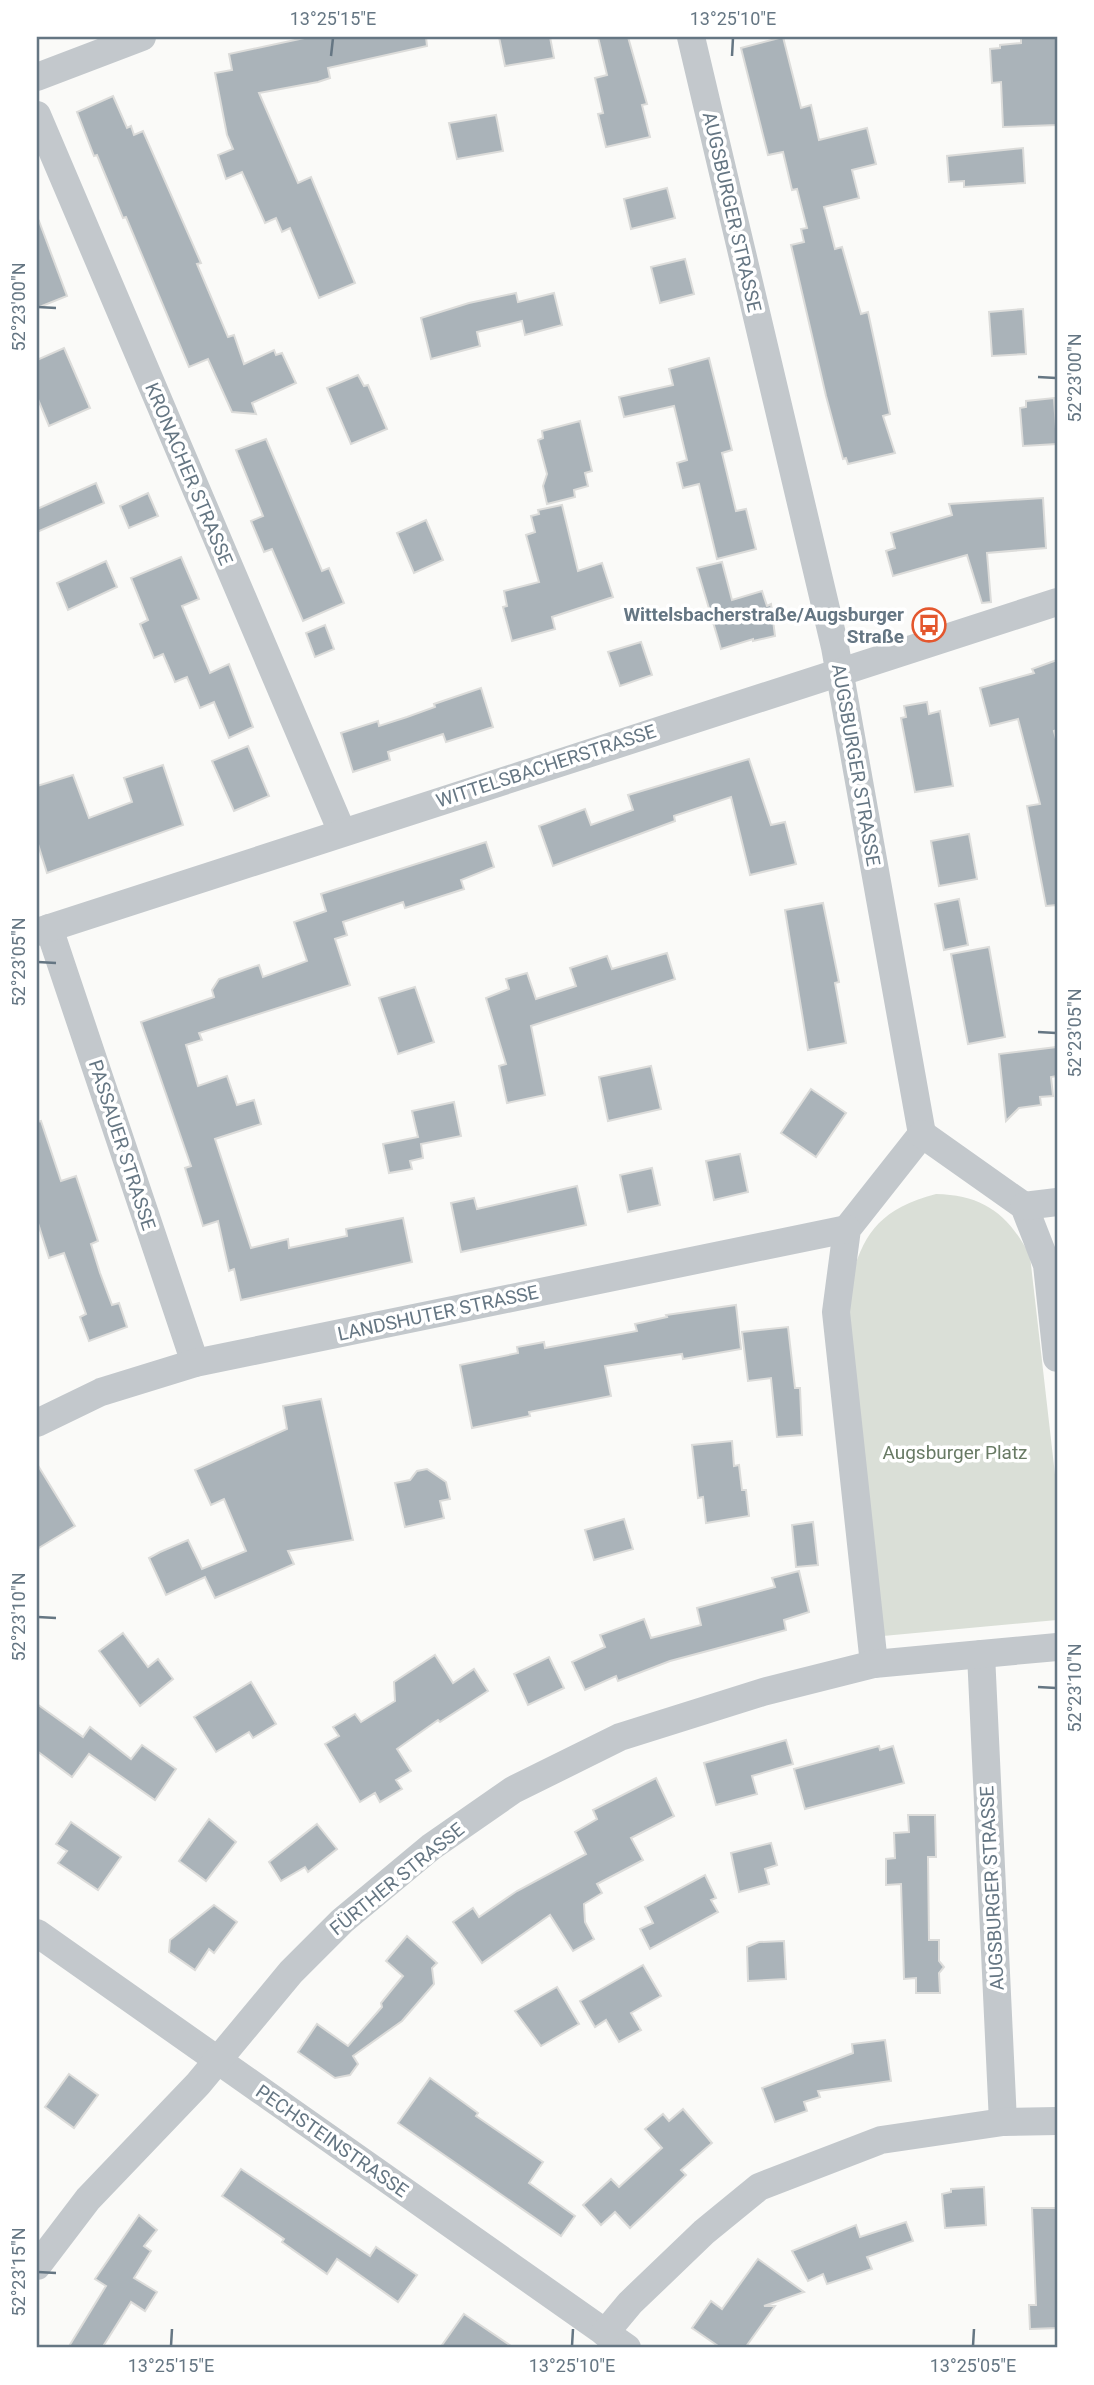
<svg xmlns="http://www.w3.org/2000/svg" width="1094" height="2385" font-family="Roboto,sans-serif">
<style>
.green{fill:#dadfd7}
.building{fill:#aab3b9;stroke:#dcdcda;stroke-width:2}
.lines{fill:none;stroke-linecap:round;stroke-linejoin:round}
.minor{stroke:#c3c8cc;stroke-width:28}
.ticks{fill:none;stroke:#657683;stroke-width:2.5}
.labels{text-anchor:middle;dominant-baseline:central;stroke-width:7;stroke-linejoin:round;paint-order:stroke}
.street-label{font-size:19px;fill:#657683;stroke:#fff}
.poi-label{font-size:19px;font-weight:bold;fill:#657683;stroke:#fff;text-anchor:end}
.park-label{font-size:19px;fill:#687a64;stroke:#fff}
.neatline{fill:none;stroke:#657683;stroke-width:2.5}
.ticks-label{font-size:18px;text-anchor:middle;fill:#657683}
</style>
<rect width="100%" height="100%" fill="#fafaf8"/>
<!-- green -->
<path class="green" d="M936 1194C984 1195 1009 1215 1030 1256L1057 1492V1620L883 1636 843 1312C858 1248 866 1212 936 1194Z"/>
<!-- building -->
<g class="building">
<path d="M309 37H426L427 46 328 68 330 78 318 82 259 93 298 183 311 177 355 283 319 298 290 228 282 232 276 218 265 223 242 172 226 179 218 155 233 149 227 135 215 73 232 70 229 54Z"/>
<path d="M499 37H550L554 58 505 66Z"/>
<path d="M598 37H628L647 104 642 105 650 137 606 147 598 114 603 113 595 78 607 75Z"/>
<path d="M783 37 801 108 811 105 819 140 867 128 876 164 852 170 859 198 824 207 835 249 842 247 861 314 868 312 890 414 883 416 895 453 848 464 846 458 843 459 826 396 791 245 804 242 801 229 807 228 797 189 792 190 783 152 768 155 741 48Z"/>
<path d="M1021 37H1055L1057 41V125L1003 127 1001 82 992 83 990 49 1000 48V45L1021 43Z"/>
<path d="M113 96 127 128 131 126 134 135 143 131 201 263 197 264 228 337 234 335 244 364 274 350 276 355 282 353 296 383 252 403 256 414 232 412 208 359 189 367 126 217 123 218 97 155 94 156 77 112Z"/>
<path d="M496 115 503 151 457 159 449 123Z"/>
<path d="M1023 148 1025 183 964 187V181L949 182 947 156Z"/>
<path d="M667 188 675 218 631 229 624 199Z"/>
<path d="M39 221 67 296 37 308V222Z"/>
<path d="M685 259 694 294 660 303 651 267Z"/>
<path d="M516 293 518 302 554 293 562 325 525 335 522 321 477 332 480 346 431 359 421 318 469 303Z"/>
<path d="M1023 309 1026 354 992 356 989 312Z"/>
<path d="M64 348 90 408 49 426 37 397V360Z"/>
<path d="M709 358 732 450 722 453 736 511 746 509 756 549 717 559 699 484 683 488 677 463 687 460 674 406 624 417 619 397 673 385 669 369Z"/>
<path d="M358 375 364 386 368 385 387 429 351 444 327 388Z"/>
<path d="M1054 398 1057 444 1023 446 1020 408 1026 407V401Z"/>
<path d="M580 421 592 471 585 473 588 486 574 490 575 497 547 504 543 486 547 474 538 440 543 438 542 431Z"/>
<path d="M266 439 322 571 329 568 344 603 303 621 272 549 264 552 251 521 263 516 236 450Z"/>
<path d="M96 483 104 503 37 532V509Z"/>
<path d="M148 493 158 516 129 528 120 506Z"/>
<path d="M1043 498 1046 548 987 553 991 602 982 603 967 555 893 576 886 551 895 548 891 533 952 515 949 504Z"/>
<path d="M562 505 578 571 602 563 613 597 552 617 555 629 512 641 503 607 507 606 504 591 539 582 526 535 535 532 531 516 539 514 538 510Z"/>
<path d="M426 520 443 560 414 573 397 533Z"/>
<path d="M181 557 199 599 182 606 210 673 229 664 253 727 229 738 214 702 200 708 187 677 175 682 163 654 154 658 140 624 148 620 131 578Z"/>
<path d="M106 561 117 587 68 610 57 583Z"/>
<path d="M722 562 732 600 762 591 767 606 771 604 775 636 753 641V639L721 649 697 568Z"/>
<path d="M325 625 334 649 315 657 306 633Z"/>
<path d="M641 642 652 675 620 686 608 652Z"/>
<path d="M1057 660V730L1054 731 1057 743V905L1046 906 1027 806 1040 804 1018 719 990 726 980 688 1034 673 1032 669Z"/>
<path d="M481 688 493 727 446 742 443 734 388 752 390 760 353 772 341 733 378 721 379 726 407 717 435 707 434 704Z"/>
<path d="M927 702 929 714 940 711 953 786 915 792 901 718 906 717 904 706Z"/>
<path d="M248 746 269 796 234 811 212 761Z"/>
<path d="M749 759 771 825 785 822 796 864 750 875 731 797 674 816 675 821 553 866 539 826 585 809 591 825 633 810 628 795Z"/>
<path d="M163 765 183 825 47 873 37 841V786L73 775 89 818 132 802 124 778Z"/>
<path d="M969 834 977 879 939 886 931 841Z"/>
<path d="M486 842 494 867 461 880 464 889 405 908 403 902 343 922 347 935 335 939 350 985 199 1033 202 1040 186 1045 198 1086 227 1076 237 1105 254 1100 261 1124 215 1139 251 1248 288 1239 289 1248 347 1236 346 1229 403 1218 412 1262 241 1300 234 1269 229 1271 218 1221 203 1226 185 1168 191 1166 141 1022 214 997 212 990 219 979 259 965 263 977 307 961 294 922 326 911 321 894Z"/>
<path d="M959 899 968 945 944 950 935 904Z"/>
<path d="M823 903 839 982 835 983 846 1043 808 1050 785 910Z"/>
<path d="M989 947 1005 1037 968 1044 951 954Z"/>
<path d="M667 953 675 979 531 1026 545 1095 507 1103 499 1066 506 1064 486 998 509 989 506 979 527 973 536 999 576 986 570 968 607 956 612 969Z"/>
<path d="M415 987 434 1042 398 1054 379 998Z"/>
<path d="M1057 1047V1076L1051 1077 1053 1096 1040 1097 1041 1105 1019 1108 1006 1121 999 1054Z"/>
<path d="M651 1066 661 1109 608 1121 599 1077Z"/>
<path d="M811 1089 846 1113 816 1157 781 1133Z"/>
<path d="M454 1102 461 1136 421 1144 423 1158 410 1161 412 1169 389 1173 383 1144 418 1137 412 1111Z"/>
<path d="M41 1121 61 1181 76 1176 98 1241 91 1244 100 1273 112 1305 119 1303 127 1327 89 1341 80 1317 86 1314 64 1253 49 1258 37 1220V1122Z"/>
<path d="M740 1154 748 1192 714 1200 706 1161Z"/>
<path d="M652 1168 660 1205 628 1212 620 1175Z"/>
<path d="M577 1186 586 1225 461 1252 451 1203 474 1198 477 1209Z"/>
<path d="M736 1305 741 1349 683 1359 682 1354 605 1366 611 1396 529 1412 530 1416 472 1428 460 1365 518 1353 517 1347 544 1342 545 1348 637 1331 635 1324 667 1317 666 1315Z"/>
<path d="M788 1327 795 1388H800L802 1435 777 1437 771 1378 748 1381 742 1332Z"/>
<path d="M321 1399 353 1540 288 1551 294 1564 215 1598 205 1577 166 1595 149 1558 160 1552 188 1540 202 1569 246 1551 224 1499 211 1505 195 1470 287 1429 283 1406Z"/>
<path d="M732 1441 734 1466 739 1465 742 1490H746L749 1516 706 1523 703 1497 698 1498 692 1445Z"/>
<path d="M37 1464 75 1526 37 1549Z"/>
<path d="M427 1469 446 1482 450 1499 440 1501 444 1518 405 1527 395 1483 410 1480 417 1471Z"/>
<path d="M624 1519 633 1549 594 1560 585 1530Z"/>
<path d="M813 1522 818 1565 796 1567 792 1525Z"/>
<path d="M799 1571 809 1612 784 1620 786 1630 670 1661 618 1681 616 1676 585 1690 572 1662 605 1647 600 1635 644 1619 651 1638 701 1625 697 1608 775 1587 772 1578Z"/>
<path d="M123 1633 148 1667 158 1659 173 1679 140 1706 99 1651Z"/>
<path d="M435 1655 453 1683 474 1669 488 1691 440 1722 438 1720 397 1749 411 1771 396 1780 402 1789 380 1802 375 1793 360 1802 325 1744 339 1736 333 1727 355 1714 361 1722 395 1701 394 1682Z"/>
<path d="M549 1657 564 1688 528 1705 514 1674Z"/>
<path d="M251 1682 276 1724 253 1738 249 1732 216 1752 194 1717Z"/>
<path d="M37 1704 83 1737 90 1727 131 1759 142 1745 176 1769 155 1800 89 1754 72 1777 37 1751Z"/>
<path d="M786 1740 793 1764 752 1776 757 1794 716 1805 704 1763Z"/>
<path d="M879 1746 880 1750 893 1746 904 1783 805 1809 794 1769Z"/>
<path d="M656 1778 674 1816 631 1838 643 1860 597 1884 602 1893 584 1904 585 1922 594 1939 573 1951 550 1915 482 1963 453 1922 473 1908 479 1917 517 1891 586 1854 575 1832 597 1819 593 1810Z"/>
<path d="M908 1815H935L936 1857H928L929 1940H939V1961L944 1967 939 1973 940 1993H916V1978L904 1979 901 1884 886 1885V1859L895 1858 894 1833 909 1832Z"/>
<path d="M209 1819 236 1842 206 1881 179 1861Z"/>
<path d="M71 1822 121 1857 98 1890 58 1863 67 1851 56 1844Z"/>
<path d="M317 1824 337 1849 308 1872 305 1867 281 1881 269 1862Z"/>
<path d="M771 1843 777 1865 765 1869 769 1884 739 1892 731 1853Z"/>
<path d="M705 1875 716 1898 711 1900 718 1912 650 1949 640 1929 653 1923 645 1907Z"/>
<path d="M214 1905 237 1922 214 1953 209 1949 195 1970 169 1952 170 1940Z"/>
<path d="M407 1936 437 1963 432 1968 434 1984 402 2021 353 2056 358 2064 350 2075 335 2078 298 2052 317 2024 348 2046 382 2007 381 2003 403 1976 386 1961Z"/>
<path d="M784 1941 786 1979 748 1981 747 1947 759 1942Z"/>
<path d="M643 1965 661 1996 631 2013 641 2030 619 2042 606 2020 595 2027 580 2001Z"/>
<path d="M557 1987 579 2024 541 2046 515 2011Z"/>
<path d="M885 2040 891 2081 818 2091 820 2097 804 2102 807 2111 775 2122 762 2088 853 2053 852 2044Z"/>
<path d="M69 2074 98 2095 74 2128 45 2107Z"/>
<path d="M430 2078 478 2113 476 2116 543 2162 529 2183 575 2216 561 2236 398 2123Z"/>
<path d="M683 2109 712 2143 681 2170 686 2175 630 2228 615 2212 601 2225 583 2205 611 2179 619 2187 662 2148 645 2129 663 2114 669 2121Z"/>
<path d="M241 2169 370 2256 376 2247 417 2275 398 2302 337 2259 327 2274 282 2242 284 2239 222 2196Z"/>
<path d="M984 2187 986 2225 945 2228 942 2194 951 2192V2189Z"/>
<path d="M1032 2208H1057V2328L1030 2329 1029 2305H1036Z"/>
<path d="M139 2215 157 2230 144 2246 151 2251 134 2278 157 2292 145 2311 131 2302 102 2348H68L106 2286 95 2279Z"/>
<path d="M906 2222 913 2241 867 2257 872 2269 827 2284 823 2274 808 2281 792 2251 856 2225 860 2237Z"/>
<path d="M758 2259 804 2292 764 2306H775L745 2348H721L692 2328 711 2301 722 2309Z"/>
<path d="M464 2314 514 2348H440Z"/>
</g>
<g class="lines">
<!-- minor -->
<g class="minor">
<path d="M691 37 835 647 922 1134 847 1229 836 1312 874 1664"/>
<path d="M37 77 142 37"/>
<path d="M37 115 342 832"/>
<path d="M49 928 195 1363"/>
<path d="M37 932 1057 602"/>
<path d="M922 1134 1024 1206 1047 1265 1057 1358"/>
<path d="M1024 1206 1057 1202"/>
<path d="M37 1423 101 1392 195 1363 847 1229"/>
<path d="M981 1654 1003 2122"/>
<path d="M37 1933 627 2348"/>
<path d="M37 2266 88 2199 198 2084 291 1972 342 1921 431 1847 513 1790 620 1737 763 1692 874 1664 1057 1647"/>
<path d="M605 2333 630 2303 704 2232 759 2187 881 2140 1003 2122 1057 2121"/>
</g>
</g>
<!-- ticks -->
<path class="ticks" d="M331 56 333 38M732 56 733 38M38 307 56 308M1038 377 1056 378M38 962 56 963M1038 1032 1056 1033M38 1617 56 1618M1038 1687 1056 1688M38 2272 56 2273M171 2346 172 2329M572 2346 573 2329M973 2346 974 2329"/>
<!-- icons -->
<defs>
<symbol id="bus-ring" viewBox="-11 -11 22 22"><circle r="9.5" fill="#fff" stroke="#e4572e" stroke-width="1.5"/><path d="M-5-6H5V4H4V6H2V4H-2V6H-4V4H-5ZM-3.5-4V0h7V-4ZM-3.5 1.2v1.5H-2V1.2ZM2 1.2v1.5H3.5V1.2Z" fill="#e4572e"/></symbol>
</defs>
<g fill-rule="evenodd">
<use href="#bus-ring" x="910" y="606" width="38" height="38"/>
</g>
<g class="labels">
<!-- street labels -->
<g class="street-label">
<text transform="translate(732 212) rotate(77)">AUGSBURGER STRASSE</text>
<text transform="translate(189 474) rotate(67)">KRONACHER STRASSE</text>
<text transform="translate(856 765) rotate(80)">AUGSBURGER STRASSE</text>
<text transform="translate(546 766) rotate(-18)">WITTELSBACHERSTRASSE</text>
<text transform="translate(122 1145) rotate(72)">PASSAUER STRASSE</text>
<text transform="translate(438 1313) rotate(-12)">LANDSHUTER STRASSE</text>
<text transform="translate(397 1879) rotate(-39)">FÜRTHER STRASSE</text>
<text transform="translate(992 1888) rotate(-93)">AUGSBURGER STRASSE</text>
<text transform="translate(332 2141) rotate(35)">PECHSTEINSTRASSE</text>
</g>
<!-- poi labels -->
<g class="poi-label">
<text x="904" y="614">Wittelsbacherstraße/Augsburger<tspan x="904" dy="22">Straße</tspan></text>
</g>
<!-- park labels -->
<g class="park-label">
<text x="955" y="1452">Augsburger Platz</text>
</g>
</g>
<!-- border -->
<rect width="1094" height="2385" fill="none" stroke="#ffffff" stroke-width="77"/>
<rect x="38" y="38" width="1018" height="2308" class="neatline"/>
<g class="ticks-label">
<text x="333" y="25">13°25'15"E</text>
<text x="733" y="25">13°25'10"E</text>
<text transform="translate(19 307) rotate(-90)" y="6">52°23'00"N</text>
<text transform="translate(1075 378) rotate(-90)" y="6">52°23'00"N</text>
<text transform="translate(19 962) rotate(-90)" y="6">52°23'05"N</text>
<text transform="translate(1075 1033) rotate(-90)" y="6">52°23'05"N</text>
<text transform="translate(19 1617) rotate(-90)" y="6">52°23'10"N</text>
<text transform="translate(1075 1688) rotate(-90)" y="6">52°23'10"N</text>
<text transform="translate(19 2272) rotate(-90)" y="6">52°23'15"N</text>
<text x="171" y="2372">13°25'15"E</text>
<text x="572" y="2372">13°25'10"E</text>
<text x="973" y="2372">13°25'05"E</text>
</g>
</svg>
